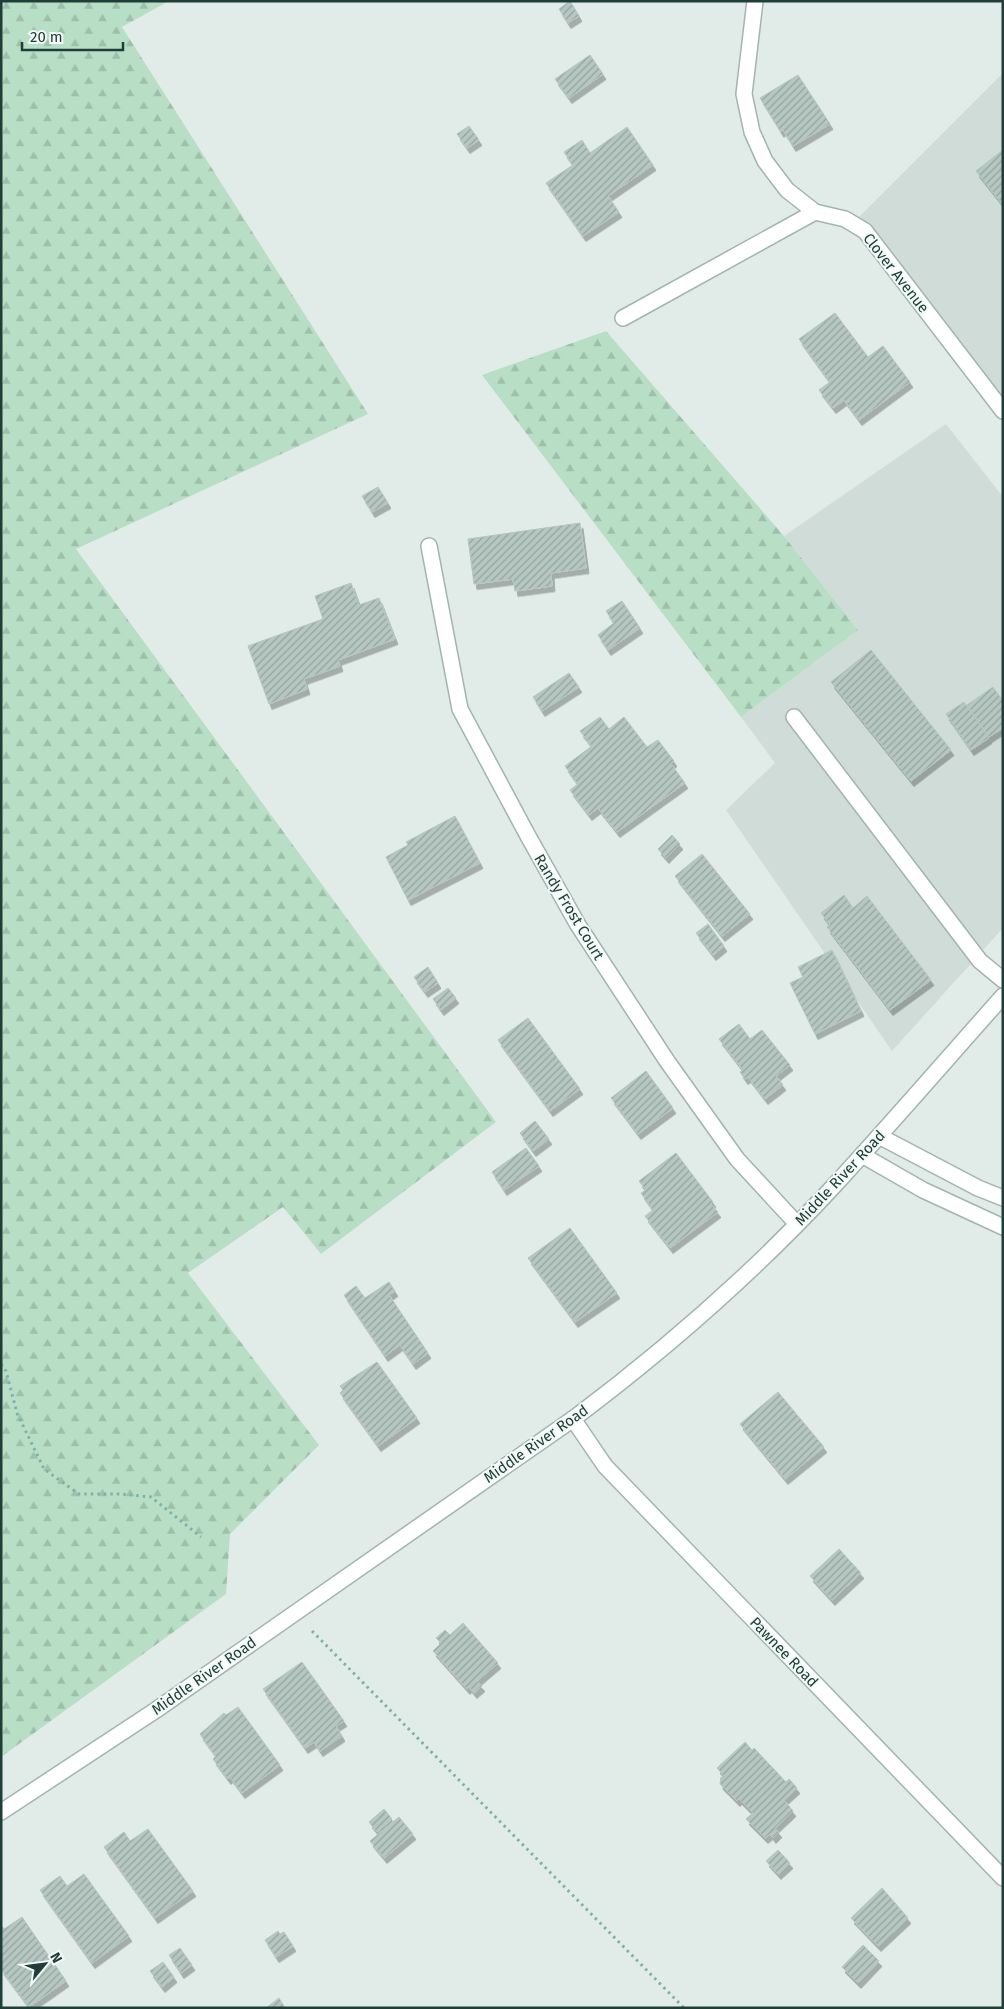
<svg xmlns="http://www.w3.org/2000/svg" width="1004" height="2009" font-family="'Fira Sans',sans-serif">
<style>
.built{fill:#cfdcd7}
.forest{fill:url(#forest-firs)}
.building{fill:url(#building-hatch);stroke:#b3c6c0;filter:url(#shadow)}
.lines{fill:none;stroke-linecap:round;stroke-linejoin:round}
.minor-casing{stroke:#a3b4b0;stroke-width:18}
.path{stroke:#7fb2a6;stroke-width:3;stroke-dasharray:2.5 4;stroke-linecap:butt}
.minor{stroke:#fff;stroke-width:15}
.labels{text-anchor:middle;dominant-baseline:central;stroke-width:4;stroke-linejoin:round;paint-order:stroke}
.street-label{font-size:15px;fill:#203e39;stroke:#f1f9f6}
</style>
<defs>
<pattern id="forest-firs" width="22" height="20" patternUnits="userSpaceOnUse" patternTransform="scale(1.25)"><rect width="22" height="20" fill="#b8dfc6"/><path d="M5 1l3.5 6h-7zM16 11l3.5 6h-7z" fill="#9ec0ab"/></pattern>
<pattern id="building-hatch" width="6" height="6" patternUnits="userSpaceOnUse" patternTransform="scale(1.25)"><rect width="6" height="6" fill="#b6c7c1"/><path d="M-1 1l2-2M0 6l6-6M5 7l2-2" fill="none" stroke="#94a39e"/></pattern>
<filter id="shadow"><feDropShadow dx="3" dy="5.5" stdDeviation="0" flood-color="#0004"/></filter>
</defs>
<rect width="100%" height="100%" fill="#e1ece8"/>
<!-- built -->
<g class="built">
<path d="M1003 73V401L859 217Z"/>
<path d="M946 424 1003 497V928L892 1051 726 810 775 763 741 717 858 630 784 536Z"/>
</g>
<!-- forest -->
<g class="forest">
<path d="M1 1H169L122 27 368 414 76 549 496 1122 321 1254 283 1207 188 1273 319 1445 230 1534 226 1594 1 1757Z"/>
<path d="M606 331 784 536 858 630 741 717 482 375Z"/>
</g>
<!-- building -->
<g class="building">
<path d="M570 1 579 16 568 23 559 9Z"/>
<path d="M590 55 603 74 569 98 555 79Z"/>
<path d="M798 75 830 124 793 146 783 130 781 132 760 98Z"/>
<path d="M469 126 479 140 467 148 457 134Z"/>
<path d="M627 127 653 165 608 196 619 212 583 236 546 183 573 165 564 152 582 140 590 153Z"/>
<path d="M1003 150V205L976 171Z"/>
<path d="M835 313 868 357 883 346 910 382 859 420 844 400 833 408 819 390 830 382 799 339Z"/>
<path d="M378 487 388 503 372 512 362 496Z"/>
<path d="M580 523 586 568 551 573 552 586 515 591 513 579 474 584 468 539Z"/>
<path d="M351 583 359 605 379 598 395 639 338 660 340 666 304 679 307 689 269 704 248 646 323 619 315 596Z"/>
<path d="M622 601 640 628 608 650 598 635 614 623 606 611Z"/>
<path d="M871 650 951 750 911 781 831 682Z"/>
<path d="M569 673 579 687 542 711 533 697Z"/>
<path d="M993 687 1003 701V728L989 737 967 705Z"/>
<path d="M964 702 989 738 971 750 946 714Z"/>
<path d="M600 717 609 729 624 717 647 747 658 740 674 761 671 764 685 783 617 832 598 808 589 815 570 790 578 784 565 766 592 746 580 731Z"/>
<path d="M455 816 480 863 408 900 386 857 408 845 406 842Z"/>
<path d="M672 835 680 844 666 858 658 849Z"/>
<path d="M702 854 750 914 722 936 675 876Z"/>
<path d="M844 895 853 908 867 896 931 980 890 1010 827 927 830 925 821 913Z"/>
<path d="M708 924 724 946 713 955 696 933Z"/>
<path d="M832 950 861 1011 815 1034 790 983 803 977 798 967Z"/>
<path d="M428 967 438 983 425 992 414 977Z"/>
<path d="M448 988 456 998 441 1010 433 999Z"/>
<path d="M528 1018 580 1089 550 1111 498 1040Z"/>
<path d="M739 1024 750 1039 762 1030 790 1065 776 1076 783 1085 765 1099 748 1077 745 1079 740 1072 743 1070 719 1039Z"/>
<path d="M646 1071 673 1108 638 1134 611 1098Z"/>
<path d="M535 1121 549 1139 533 1151 520 1133Z"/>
<path d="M526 1148 539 1166 504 1190 492 1172Z"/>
<path d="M676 1153 713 1202 711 1204 718 1212 670 1248 645 1216 653 1210 641 1193 646 1190 639 1181Z"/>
<path d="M570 1228 617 1293 575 1322 528 1258Z"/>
<path d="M389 1282 395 1291 389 1295 428 1353 413 1364 400 1345 385 1356 344 1295 356 1286 365 1298Z"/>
<path d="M377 1362 417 1418 378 1446 340 1393 343 1390 340 1386Z"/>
<path d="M778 1392 824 1447 785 1479 740 1424Z"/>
<path d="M839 1549 861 1573 832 1600 810 1576Z"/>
<path d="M463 1623 498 1663 477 1681 482 1686 474 1693 469 1687 467 1689 433 1651 441 1643 436 1638 445 1630 450 1635Z"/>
<path d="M302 1662 344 1721 336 1726 342 1736 320 1751 314 1742 305 1748 263 1689Z"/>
<path d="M238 1707 280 1765 242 1793 230 1777 228 1779 213 1759 216 1756 200 1734 224 1713 226 1715Z"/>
<path d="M745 1742 752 1750 754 1748 786 1782 789 1779 797 1788 784 1800 793 1811 775 1828 779 1832 773 1838 770 1834 765 1838 746 1819 753 1813 739 1799 737 1801 720 1784 721 1777 726 1778 717 1768Z"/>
<path d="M384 1809 392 1819 377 1832 369 1822Z"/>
<path d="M399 1817 413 1834 384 1858 370 1841Z"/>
<path d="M148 1829 193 1891 155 1918 104 1847 124 1832 130 1841Z"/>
<path d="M778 1850 790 1863 778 1874 766 1861Z"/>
<path d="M84 1874 129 1936 92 1963 40 1890 60 1876 67 1886Z"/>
<path d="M882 1888 908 1918 878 1946 851 1918Z"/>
<path d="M22 1917 66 1981 29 2007 1 1969V1925L4 1929Z"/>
<path d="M278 1931 280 1934 284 1932 293 1946 276 1957 265 1940Z"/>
<path d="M863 1945 879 1961 858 1983 842 1967Z"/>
<path d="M180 1948 192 1965 181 1973 169 1955Z"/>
<path d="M163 1962 174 1977 162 1987 150 1971Z"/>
<path d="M279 1998 285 2008H266Z"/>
</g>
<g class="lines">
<defs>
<g id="minor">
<path d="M755 1 744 94 752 132 765 161 787 190 815 212"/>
<path d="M623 318 815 212 845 219 865 231 1003 411"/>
<path d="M429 546 460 709 528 836 578 925 667 1061 737 1159 797 1224"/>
<path d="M794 717 980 961 1003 980"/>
<path d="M879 1136 978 1188 1003 1198"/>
<path d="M862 1155 923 1190 1003 1227"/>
<path d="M573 1419 605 1466 1003 1878"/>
<path d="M1 1812 156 1710 573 1419C665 1350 753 1273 832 1188 890 1125 946 1060 1003 996"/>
</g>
</defs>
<!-- minor casing -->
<use href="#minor" class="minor-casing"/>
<!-- path -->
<g class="path">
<path d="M1 1364 6 1371 17 1413 44 1469 79 1494H121L151 1497 201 1537"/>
<path d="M312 1631 684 2008"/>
</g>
<!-- minor -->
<use href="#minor" class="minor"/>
</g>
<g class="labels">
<!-- street labels -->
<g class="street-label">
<text transform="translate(896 273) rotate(52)">Clover Avenue</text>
<text transform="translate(569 907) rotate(59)">Randy Frost Court</text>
<text transform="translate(840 1178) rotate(-47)">Middle River Road</text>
<text transform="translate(536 1444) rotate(-35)">Middle River Road</text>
<text transform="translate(784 1652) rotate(46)">Pawnee Road</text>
<text transform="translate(204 1676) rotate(-35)">Middle River Road</text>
</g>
</g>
<!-- border -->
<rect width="1004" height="2009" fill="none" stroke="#203e39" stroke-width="5"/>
<!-- north arrow -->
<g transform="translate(45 1964) rotate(61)" stroke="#f1f9f6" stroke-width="4" paint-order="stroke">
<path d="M0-4L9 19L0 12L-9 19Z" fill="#203e39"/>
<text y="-8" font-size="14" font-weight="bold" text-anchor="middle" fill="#203e39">N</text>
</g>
<!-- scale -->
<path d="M22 42v8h101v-8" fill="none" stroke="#203e39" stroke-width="2.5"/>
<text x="30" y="42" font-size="15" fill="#203e39" stroke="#f1f9f6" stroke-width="4" paint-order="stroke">20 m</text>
</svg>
